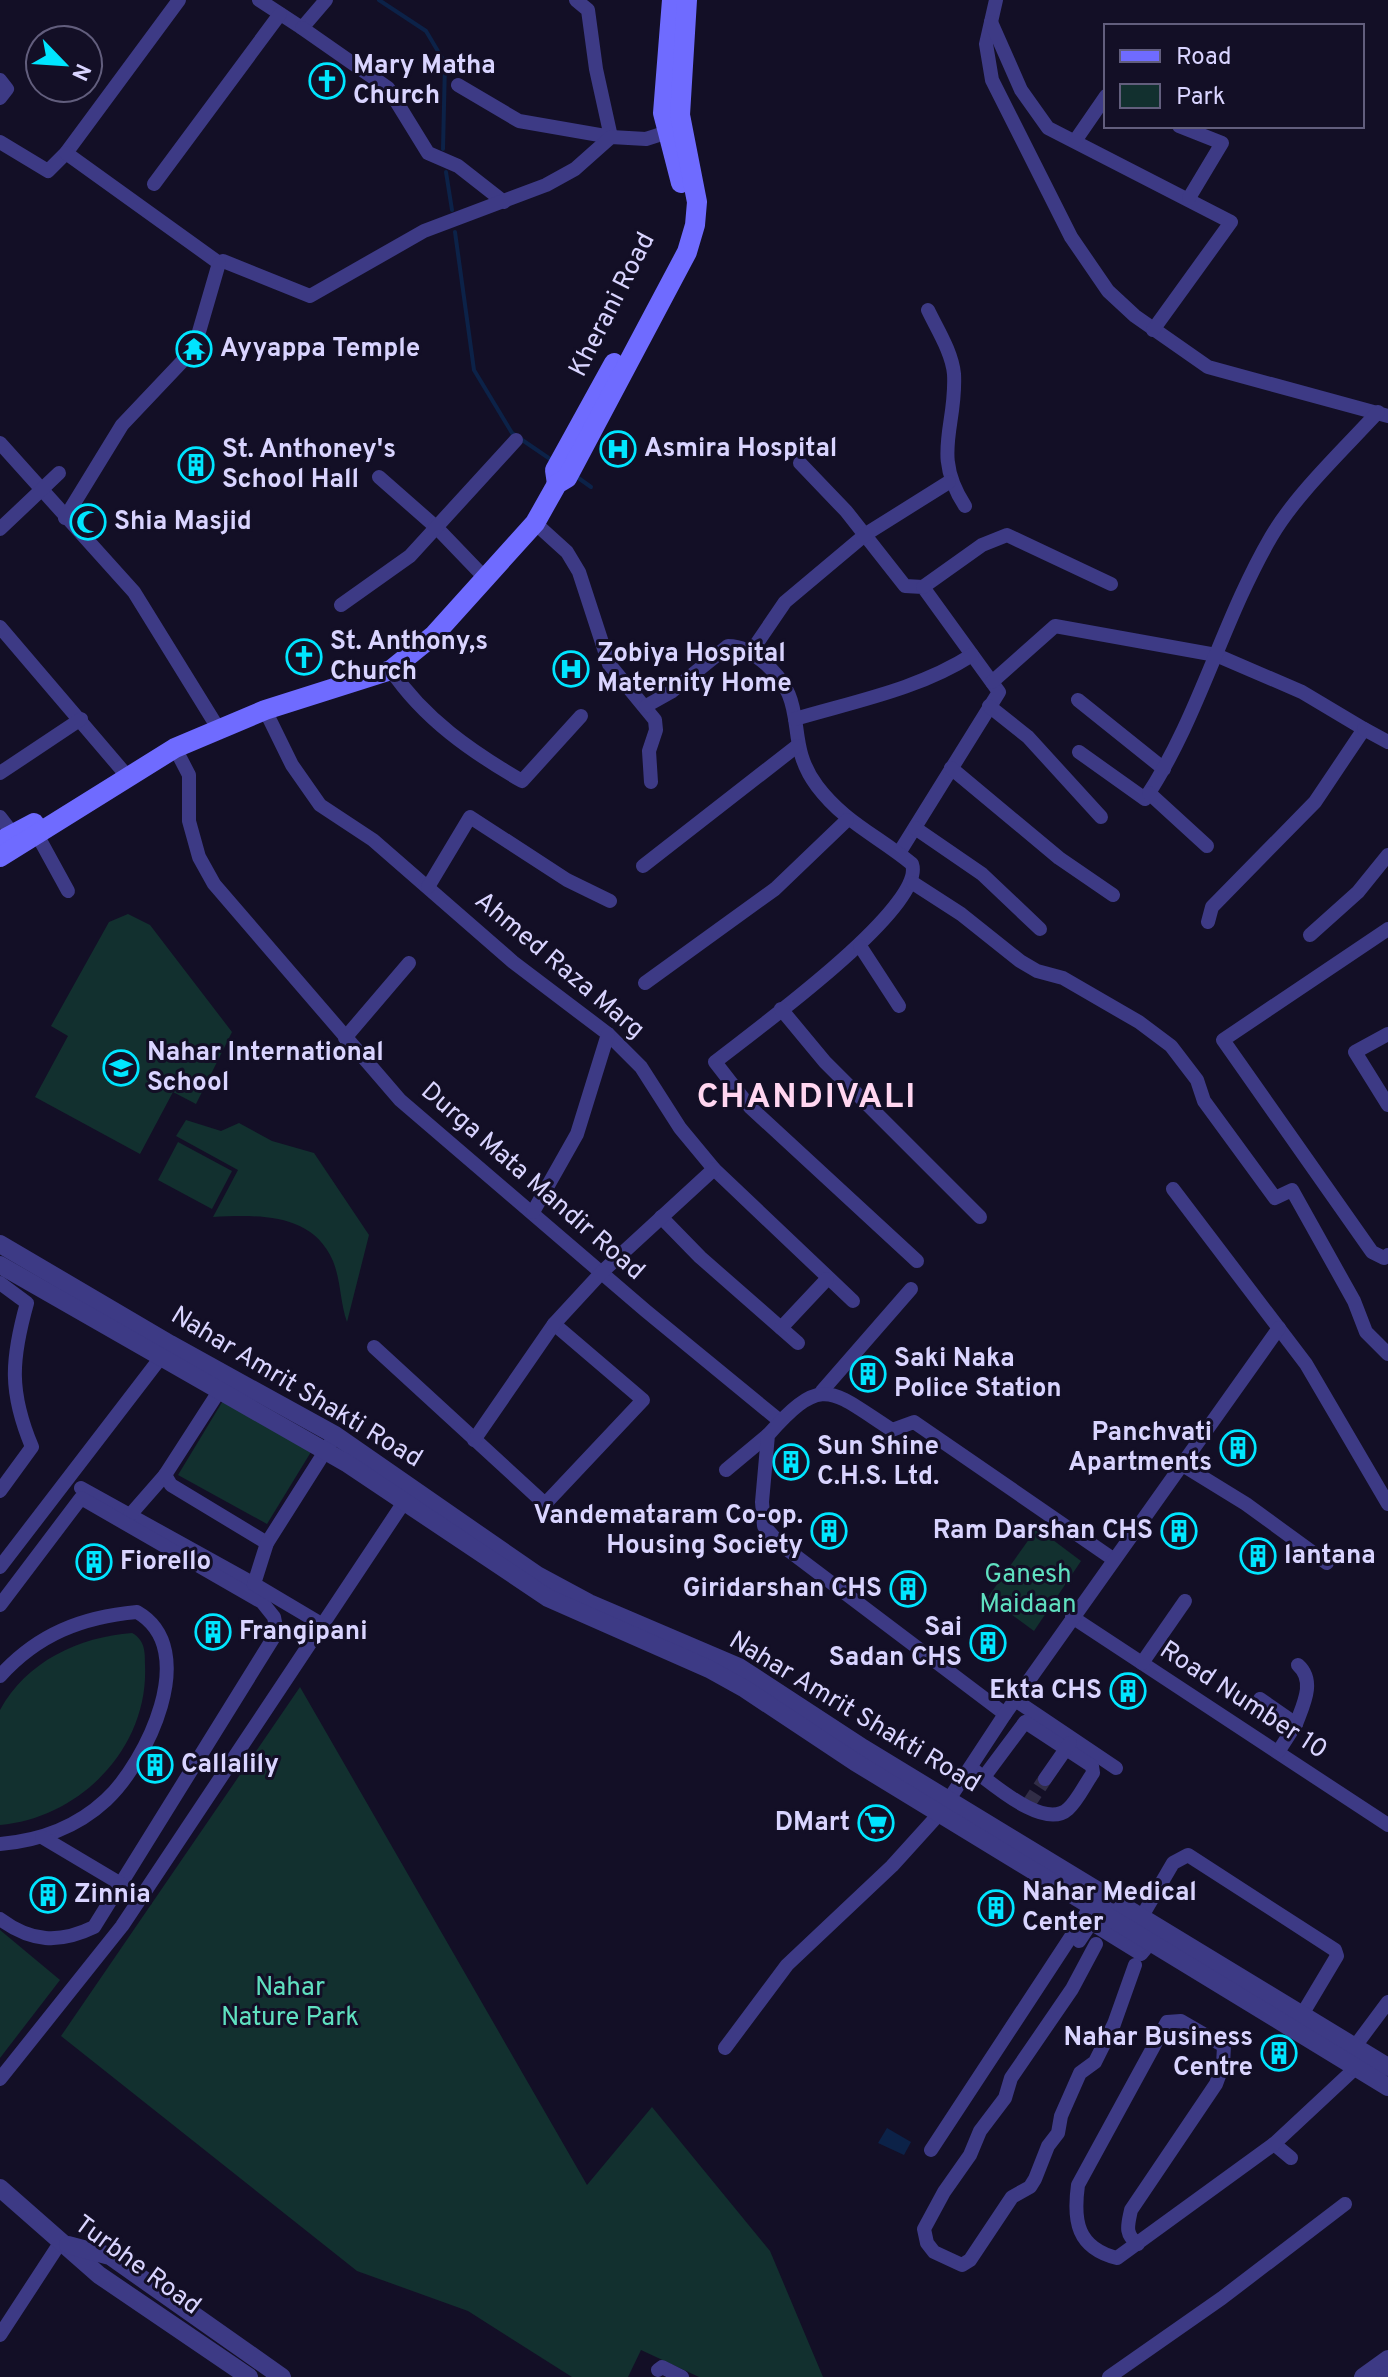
<svg xmlns="http://www.w3.org/2000/svg" width="1388" height="2377" font-family="Overpass,sans-serif">
<style>
.green{fill:#12302f}
.water{fill:#0c2248}
.lines{fill:none;stroke-linecap:round;stroke-linejoin:round}
.stream{stroke:#0c2248;stroke-width:4}
.minor-tunnel{stroke:#312d47;stroke-width:14;stroke-dasharray:14 7;stroke-linecap:butt}
.minor{stroke:#3d3a85;stroke-width:14}
.tertiary{stroke:#3d3a85;stroke-width:18}
.secondary{stroke:#6f6bff;stroke-width:20}
.labels{text-anchor:middle;dominant-baseline:central;stroke-width:6;stroke-linejoin:round;paint-order:stroke}
.poi-label{font-size:26px;font-weight:bold;fill:#d9d4ff;stroke:#130f26;text-anchor:start}
.street-label{font-size:26px;fill:#d9d4ff;stroke:#130f26}
.park-label{font-size:26px;fill:#5fe0c0;stroke:#130f26}
.district-label{font-size:34px;font-weight:bold;letter-spacing:2px;fill:#ffd6f0;stroke:#130f26}
</style>
<rect width="100%" height="100%" fill="#130f26"/>
<!-- green -->
<g class="green">
<path d="M128 914 150 925 232 1032 196 1104 173 1092 140 1154 35 1097 68 1036 51 1026 109 922Z"/>
<path d="M186 1120 221 1131 239 1123 272 1141 314 1153 369 1235 347 1322C340 1302 341 1281 333 1261 312 1212 257 1215 213 1217L238 1170 176 1136Z"/>
<path d="M178 1142 232 1171 212 1209 158 1180Z"/>
<path d="M224 1399 314 1447 267 1524 178 1475Z"/>
<path d="M1037 1528 1081 1561 1034 1631 988 1597Z"/>
<path d="M132 1633C145 1640 145 1652 145 1665 149 1748 80 1818 0 1825V1710C27 1661 79 1637 132 1633Z"/>
<path d="M300 1687 587 2185 652 2107 770 2251 823 2377H699L641 2350 628 2377H572L468 2311 357 2271 61 2036Z"/>
<path d="M0 1930 60 1980 0 2058Z"/>
</g>
<!-- water -->
<path class="water" d="M887 2128 911 2142 904 2155 878 2143Z"/>
<g class="lines">
<!-- stream -->
<g class="stream">
<path d="M379 0 426 31 445 63 443 149"/>
<path d="M446 172 452 210"/>
<path d="M455 232 474 370 512 433 553 461"/>
<path d="M577 477 591 487"/>
</g>
<!-- minor-tunnel -->
<path class="minor-tunnel" d="M1028 1805 1045 1779"/>
<!-- minor -->
<g class="minor">
<path d="M259 0 302 28 326 0"/>
<path d="M996 0 986 44 992 80 1071 237 1108 291 1135 316 1208 367 1388 416"/>
<path d="M991 22 1021 90 1048 128 1231 222 1153 330"/>
<path d="M302 28 388 88 428 153 458 166 504 202"/>
<path d="M0 80 7 89 0 98"/>
<path d="M458 85 519 121 611 137 596 69 588 10 576 0"/>
<path d="M1179 126 1222 143 1189 198"/>
<path d="M1075 141 1106 96"/>
<path d="M0 142 48 171 66 153 179 0"/>
<path d="M66 153 219 263 223 261 310 296 424 231 546 185 575 169 611 137 646 139 674 130"/>
<path d="M154 184 280 14"/>
<path d="M928 310C937 329 952 352 954 374 957 427 931 454 965 506"/>
<path d="M0 443 134 592 218 728"/>
<path d="M800 463 846 511 905 586 923 587 999 692 899 853"/>
<path d="M379 477 437 528 486 579"/>
<path d="M65 518 122 425 194 349 219 263"/>
<path d="M535 523 567 552 579 572 609 664 655 720 656 730 649 751 651 782"/>
<path d="M0 529 59 473"/>
<path d="M923 587 982 545 1007 535 1111 584"/>
<path d="M341 605 410 556 516 440"/>
<path d="M0 627 128 777"/>
<path d="M751 652 785 602 866 534 949 482"/>
<path d="M391 670C424 719 472 752 522 781L581 716"/>
<path d="M992 682 1055 626 1216 655 1302 692 1364 729 1315 802 1212 907 1208 922"/>
<path d="M1078 700 1164 769"/>
<path d="M646 706 671 692 728 646C742 646 750 652 761 660 814 702 781 738 817 786 844 822 878 836 912 864 927 907 750 1034 715 1062L750 1107 917 1261"/>
<path d="M989 706 1028 737 1101 817"/>
<path d="M265 710 292 765 320 805 373 840 513 962 608 1034 641 1067 680 1128 714 1169 853 1301"/>
<path d="M795 719C856 701 919 689 972 655"/>
<path d="M1364 729 1388 742"/>
<path d="M175 748 189 775V821L199 857 214 884 400 1100 646 1311 780 1421"/>
<path d="M1079 752 1145 799C1199 718 1222 621 1271 537 1296 494 1344 449 1378 412"/>
<path d="M951 768 1059 858 1113 895"/>
<path d="M0 773 81 719"/>
<path d="M1149 793 1207 846"/>
<path d="M0 817 17 839"/>
<path d="M915 828 982 874 1040 929"/>
<path d="M34 829 68 891"/>
<path d="M643 866 797 746"/>
<path d="M913 883 961 914 1020 961 1037 971 1063 978 1139 1022 1171 1046 1197 1080 1204 1101 1275 1198 1292 1190 1354 1301 1366 1332 1388 1354"/>
<path d="M428 887 470 817 567 880 610 901"/>
<path d="M1388 929 1223 1040 1372 1252 1384 1258 1388 1255"/>
<path d="M1310 935 1358 892 1388 855"/>
<path d="M860 946 899 1006"/>
<path d="M645 983 775 889 847 820"/>
<path d="M781 1009 825 1062 980 1217"/>
<path d="M1388 1034 1355 1052 1388 1105"/>
<path d="M345 1038 409 963"/>
<path d="M1173 1189 1306 1364 1388 1504"/>
<path d="M533 1212 577 1134 608 1034"/>
<path d="M661 1217 700 1257 798 1343"/>
<path d="M0 1283 27 1303C11 1360 9 1392 32 1447L0 1491"/>
<path d="M781 1328 827 1279"/>
<path d="M374 1347 545 1504 643 1400 554 1324"/>
<path d="M822 1391 911 1289"/>
<path d="M474 1440 554 1324 602 1272 714 1169"/>
<path d="M1181 1464 1246 1504 1327 1563"/>
<path d="M726 1470 768 1435"/>
<path d="M165 1475 171 1485 267 1543"/>
<path d="M81 1488 254 1584"/>
<path d="M130 1515 165 1475 225 1382"/>
<path d="M0 1567 165 1352"/>
<path d="M0 1605 81 1498 262 1602 274 1617 277 1632 94 1927C59 1944 31 1942 0 1919"/>
<path d="M1072 1617 1388 1825"/>
<path d="M323 1625 254 1584 267 1543 331 1442"/>
<path d="M1142 1663 1185 1601"/>
<path d="M0 1676C38 1634 82 1617 137 1612 202 1649 146 1763 106 1800 77 1827 39 1841 0 1844"/>
<path d="M1260 1699 1296 1724 1278 1752"/>
<path d="M1015 1700 1116 1768"/>
<path d="M1005 1714 780 1544 764 1526 762 1502 768 1435C823 1373 830 1390 892 1430L914 1422 1113 1559"/>
<path d="M1296 1724C1303 1705 1316 1681 1298 1665"/>
<path d="M971 1768C991 1782 1044 1831 1068 1809 1078 1800 1085 1784 1093 1773L1092 1766 1025 1722 984 1777"/>
<path d="M1045 1779 1070 1743"/>
<path d="M42 1837 121 1884"/>
<path d="M1138 1923 1173 1863 1188 1855 1335 1950 1337 1956 1297 2023"/>
<path d="M1079 1941 1089 1926 1094 1925 1141 1954 1151 1942"/>
<path d="M1096 1944 1072 1989 1011 2078 1005 2098 980 2131 970 2155 944 2192 924 2229 927 2243 934 2252 962 2265 970 2260 1012 2197 1030 2187 1035 2179 1048 2146 1058 2133 1061 2116 1080 2073 1095 2062 1114 2024 1135 1965"/>
<path d="M725 2048 787 1965 892 1866 940 1813 1005 1714 1279 1328"/>
<path d="M1350 2053 1388 2002"/>
<path d="M0 2079 122 1926 410 1493"/>
<path d="M1274 2144 1291 2158"/>
<path d="M931 2150 1095 1900"/>
<path d="M1138 2244C1124 2234 1128 2225 1131 2210L1216 2084 1223 2065 1224 2046 1181 2021 1167 2022 1078 2185C1073 2221 1077 2248 1117 2258L1274 2144 1363 2061"/>
<path d="M0 2335 60 2243"/>
<path d="M658 2370 662 2367 682 2377"/>
<path d="M1109 2377 1222 2298 1345 2204"/>
</g>
<!-- tertiary -->
<g class="tertiary">
<path d="M0 1244 170 1344 335 1435 537 1575 589 1603 739 1667 863 1748 1388 2067"/>
<path d="M0 1265 348 1464 548 1598 709 1669 745 1689 855 1762 1388 2087"/>
<path d="M0 2188 99 2275 249 2377"/>
<path d="M68 2245 110 2256 282 2377"/>
<path d="M1363 2377 1388 2359"/>
<path d="M1385 2377 1388 2375"/>
</g>
<!-- secondary -->
<g class="secondary">
<path d="M672 0 663 113 681 183"/>
<path d="M557 484 555 470 614 363"/>
<path d="M0 841 34 823"/>
<path d="M0 857 175 748 265 710 391 670 434 635 535 523 557 484 567 478 687 252 695 225 697 202 680 115 687 0"/>
</g>
</g>
<!-- icons -->
<defs>
<symbol id="church-ring" viewBox="-11 -11 22 22"><circle r="9.5" fill="#130f26" stroke="#00e5ff" stroke-width="1.5"/><path d="M-1.2-6h2.4v3.5h3.3v2.4h-3.3V6h-2.4V-.1h-3.3v-2.4h3.3Z" fill="#00e5ff"/></symbol>
<symbol id="temple-ring" viewBox="-11 -11 22 22"><circle r="9.5" fill="#130f26" stroke="#00e5ff" stroke-width="1.5"/><path d="M0-6L5-2H3V0L6.5 2.5H4V6H1.5V3h-3V6H-4V2.5H-6.5L-3 0V-2H-5Z" fill="#00e5ff"/></symbol>
<symbol id="hospital-ring" viewBox="-11 -11 22 22"><circle r="9.5" fill="#130f26" stroke="#00e5ff" stroke-width="1.5"/><path d="M-5-5h3v3.5h4V-5h3V5h-3V1.5h-4V5h-3Z" fill="#00e5ff"/></symbol>
<symbol id="building-ring" viewBox="-11 -11 22 22"><circle r="9.5" fill="#130f26" stroke="#00e5ff" stroke-width="1.5"/><path d="M-4-6H4V6H1V3H-1V6H-4ZM-2.5-4.3h1.7v1.8h-1.7ZM.8-4.3h1.7v1.8H.8ZM-2.5-1h1.7V.8h-1.7ZM.8-1h1.7V.8H.8Z" fill="#00e5ff"/></symbol>
<symbol id="mosque-ring" viewBox="-11 -11 22 22"><circle r="9.5" fill="#130f26" stroke="#00e5ff" stroke-width="1.5"/><path d="M3.5-4.9A6 6 0 1 0 3.5 4.9A5 5 0 1 1 3.5-4.9Z" fill="#00e5ff"/></symbol>
<symbol id="school-ring" viewBox="-11 -11 22 22"><circle r="9.5" fill="#130f26" stroke="#00e5ff" stroke-width="1.5"/><path d="M0-5L7-2L0 1L-7-2ZM-4 1L0 2.5L4 1V4Q0 6-4 4Z" fill="#00e5ff"/></symbol>
<symbol id="supermarket-ring" viewBox="-11 -11 22 22"><circle r="9.5" fill="#130f26" stroke="#00e5ff" stroke-width="1.5"/><path d="M-6-5.5h2.5l.6 2H6L4.5 2H-2.5L-4.4-4H-6ZM-1.5 3.2a1.3 1.3 0 1 0 .1 0ZM3 3.2a1.3 1.3 0 1 0 .1 0Z" fill="#00e5ff"/></symbol>
</defs>
<g fill-rule="evenodd">
<use href="#church-ring" x="307" y="61" width="40" height="40"/>
<use href="#temple-ring" x="174" y="329" width="40" height="40"/>
<use href="#hospital-ring" x="598" y="429" width="40" height="40"/>
<use href="#building-ring" x="176" y="445" width="40" height="40"/>
<use href="#mosque-ring" x="68" y="502" width="40" height="40"/>
<use href="#church-ring" x="284" y="637" width="40" height="40"/>
<use href="#hospital-ring" x="551" y="649" width="40" height="40"/>
<use href="#school-ring" x="101" y="1048" width="40" height="40"/>
<use href="#building-ring" x="848" y="1354" width="40" height="40"/>
<use href="#building-ring" x="1218" y="1428" width="40" height="40"/>
<use href="#building-ring" x="771" y="1442" width="40" height="40"/>
<use href="#building-ring" x="809" y="1511" width="40" height="40"/>
<use href="#building-ring" x="1159" y="1511" width="40" height="40"/>
<use href="#building-ring" x="1238" y="1536" width="40" height="40"/>
<use href="#building-ring" x="74" y="1542" width="40" height="40"/>
<use href="#building-ring" x="888" y="1569" width="40" height="40"/>
<use href="#building-ring" x="193" y="1612" width="40" height="40"/>
<use href="#building-ring" x="968" y="1623" width="40" height="40"/>
<use href="#building-ring" x="1108" y="1671" width="40" height="40"/>
<use href="#building-ring" x="135" y="1745" width="40" height="40"/>
<use href="#supermarket-ring" x="856" y="1803" width="40" height="40"/>
<use href="#building-ring" x="28" y="1875" width="40" height="40"/>
<use href="#building-ring" x="976" y="1888" width="40" height="40"/>
<use href="#building-ring" x="1259" y="2033" width="40" height="40"/>
</g>
<g class="labels">
<!-- poi labels -->
<g class="poi-label">
<text x="353" y="66">Mary Matha<tspan x="353" dy="30">Church</tspan></text>
<text x="220" y="349">Ayyappa Temple</text>
<text x="644" y="449">Asmira Hospital</text>
<text x="222" y="450">St. Anthoney's<tspan x="222" dy="30">School Hall</tspan></text>
<text x="114" y="522">Shia Masjid</text>
<text x="330" y="642">St. Anthony,s<tspan x="330" dy="30">Church</tspan></text>
<text x="597" y="654">Zobiya Hospital<tspan x="597" dy="30">Maternity Home</tspan></text>
<text x="147" y="1053">Nahar International<tspan x="147" dy="30">School</tspan></text>
<text x="894" y="1359">Saki Naka<tspan x="894" dy="30">Police Station</tspan></text>
<text x="1212" y="1433" text-anchor="end">Panchvati<tspan x="1212" dy="30">Apartments</tspan></text>
<text x="817" y="1447">Sun Shine<tspan x="817" dy="30">C.H.S. Ltd.</tspan></text>
<text x="803" y="1516" text-anchor="end">Vandemataram Co-op.<tspan x="803" dy="30">Housing Society</tspan></text>
<text x="1153" y="1531" text-anchor="end">Ram Darshan CHS</text>
<text x="1284" y="1556">lantana</text>
<text x="120" y="1562">Fiorello</text>
<text x="882" y="1589" text-anchor="end">Giridarshan CHS</text>
<text x="962" y="1628" text-anchor="end">Sai<tspan x="962" dy="30">Sadan CHS</tspan></text>
<text x="239" y="1632">Frangipani</text>
<text x="1102" y="1691" text-anchor="end">Ekta CHS</text>
<text x="181" y="1765">Callalily</text>
<text x="850" y="1823" text-anchor="end">DMart</text>
<text x="1022" y="1893">Nahar Medical<tspan x="1022" dy="30">Center</tspan></text>
<text x="74" y="1895">Zinnia</text>
<text x="1253" y="2038" text-anchor="end">Nahar Business<tspan x="1253" dy="30">Centre</tspan></text>
</g>
<!-- street labels -->
<g class="street-label">
<text transform="translate(613 305) rotate(-63)">Kherani Road</text>
<text transform="translate(559 966) rotate(40)">Ahmed Raza Marg</text>
<text transform="translate(532 1182) rotate(41)">Durga Mata Mandir Road</text>
<text transform="translate(296 1388) rotate(31)">Nahar Amrit Shakti Road</text>
<text transform="translate(1243 1701) rotate(33)">Road Number 10</text>
<text transform="translate(854 1713) rotate(31)">Nahar Amrit Shakti Road</text>
<text transform="translate(137 2266) rotate(36)">Turbhe Road</text>
</g>
<!-- park labels -->
<g class="park-label">
<text x="1028" y="1575">Ganesh<tspan x="1028" dy="30">Maidaan</tspan></text>
<text x="290" y="1988">Nahar<tspan x="290" dy="30">Nature Park</tspan></text>
</g>
<!-- district labels -->
<g class="district-label">
<text x="807" y="1098">CHANDIVALI</text>
</g>
</g>
<!-- legend -->
<rect x="1104" y="24" width="260" height="104" fill="#130f26" stroke="#625e7d" stroke-width="2"/>
<rect x="1120" y="50" width="40" height="12" fill="#6f6bff" stroke="#625e7d" stroke-width="2"/>
<text x="1176" y="64" font-size="24" fill="#d9d4ff">Road</text>
<rect x="1120" y="84" width="40" height="24" fill="#12302f" stroke="#625e7d" stroke-width="2"/>
<text x="1176" y="104" font-size="24" fill="#d9d4ff">Park</text>
<!-- north arrow -->
<g transform="translate(64 64) rotate(115)"><circle r="38" fill="#130f26" stroke="#625e7d" stroke-width="2"/>
<path d="M0-6L14 30L0 20L-14 30Z" fill="#00e5ff"/>
<text y="-12" font-size="22" font-weight="bold" text-anchor="middle" fill="#d9d4ff">N</text>
</g>
</svg>
